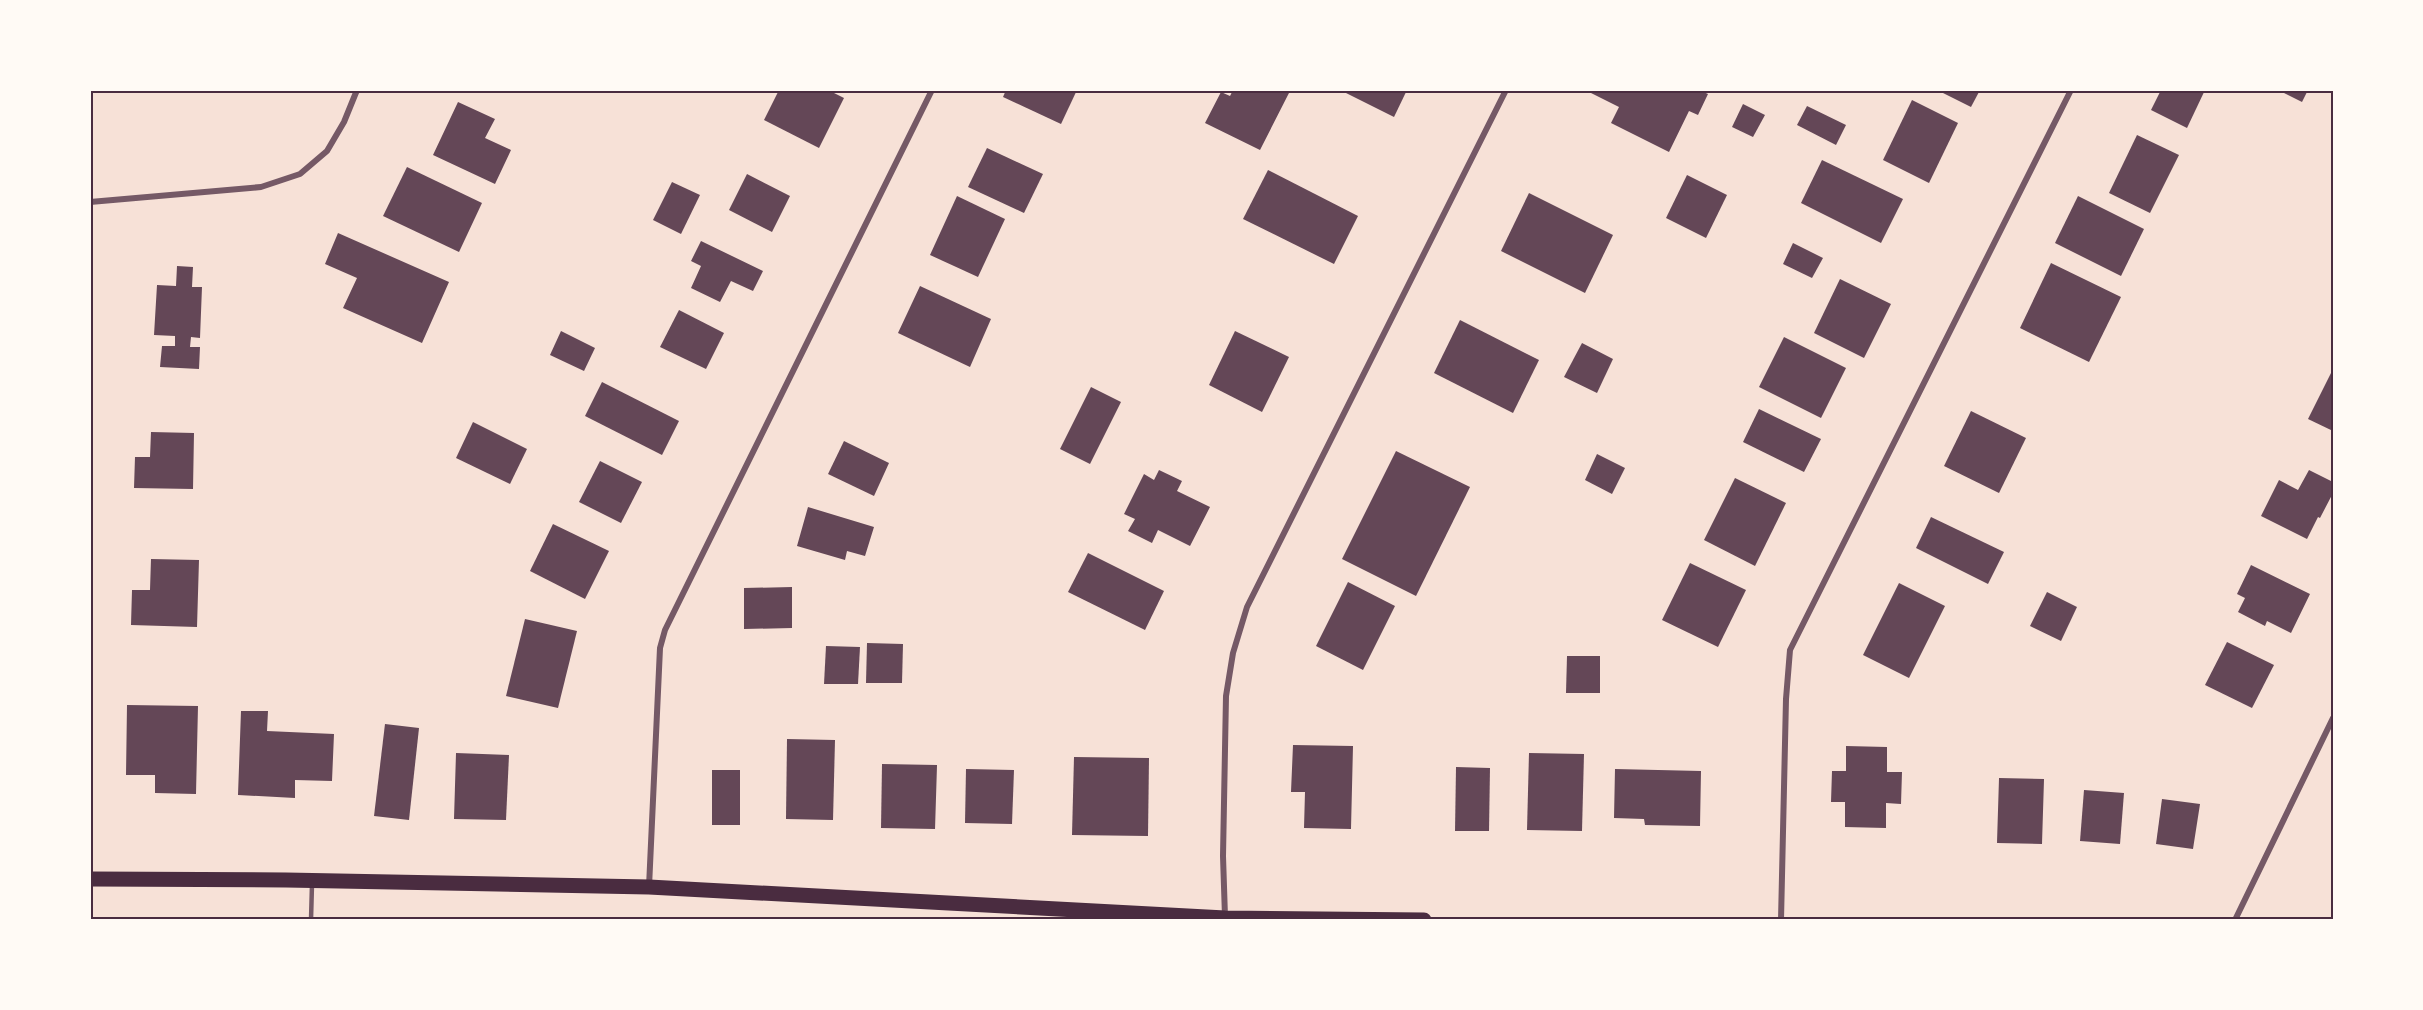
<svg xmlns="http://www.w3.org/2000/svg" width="2423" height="1010" font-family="'Public Sans',sans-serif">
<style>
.building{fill:#644757}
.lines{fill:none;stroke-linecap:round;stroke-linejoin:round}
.service{stroke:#755966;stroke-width:4.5}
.minor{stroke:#755966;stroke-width:6}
.primary{stroke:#4a2c40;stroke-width:15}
.neatline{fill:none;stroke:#4a2c40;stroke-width:2}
</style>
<rect width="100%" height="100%" fill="#f7e1d7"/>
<!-- building -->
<g class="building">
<path d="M779 90H828L844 98 819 148 764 120Z"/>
<path d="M1006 90H1077L1061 124 1003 97Z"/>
<path d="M1233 90 1290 91 1260 150 1205 123 1221 92 1230 96Z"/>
<path d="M1347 90H1407L1394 117 1346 93Z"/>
<path d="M1585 90H1699L1708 94 1698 115 1689 111 1669 152 1611 123 1619 107Z"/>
<path d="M1937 90H1980L1971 107Z"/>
<path d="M2161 90H2205L2187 128 2151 110Z"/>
<path d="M2278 90H2308L2302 102Z"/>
<path d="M1912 100 1958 123 1929 183 1883 160Z"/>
<path d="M458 102 495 119 485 138 511 150 495 184 433 155Z"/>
<path d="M1743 104 1765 115 1753 137 1732 127Z"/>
<path d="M1807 106 1846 125 1836 145 1797 125Z"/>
<path d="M2137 135 2179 155 2150 213 2109 193Z"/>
<path d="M987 148 1043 174 1024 213 968 187Z"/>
<path d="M1822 160 1903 199 1881 243 1801 203Z"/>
<path d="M407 167 482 203 459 252 383 216Z"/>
<path d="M1268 170 1358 216 1334 264 1243 219Z"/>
<path d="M747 174 790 196 772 232 729 210Z"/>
<path d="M1687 175 1727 195 1706 238 1666 218Z"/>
<path d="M672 182 700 195 681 234 653 220Z"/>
<path d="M1529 193 1613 235 1585 293 1501 251Z"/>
<path d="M957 196 1005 219 978 277 930 255Z"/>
<path d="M2078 196 2144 229 2121 276 2055 243Z"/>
<path d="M338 233 449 282 422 343 343 308 357 278 325 264Z"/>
<path d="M701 241 763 271 753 291 731 281 720 302 691 288 701 266 691 261Z"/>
<path d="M1793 243 1823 258 1812 278 1783 264Z"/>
<path d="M2051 263 2121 297 2089 362 2020 328Z"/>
<path d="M177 266 193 267 192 287H202L200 338 191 337 190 347H200L199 369 160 367 162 346H175V336L154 335 157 285 176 286Z"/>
<path d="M1840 279 1891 304 1864 358 1814 333Z"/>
<path d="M920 286 991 319 970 367 898 333Z"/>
<path d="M679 310 724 333 706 369 660 347Z"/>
<path d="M1460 320 1539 360 1513 413 1434 373Z"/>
<path d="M561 331 595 348 584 371 550 355Z"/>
<path d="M1235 331 1289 357 1262 412 1209 385Z"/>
<path d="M1784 337 1846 368 1821 418 1759 387Z"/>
<path d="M1582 343 1613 359 1597 393 1564 377Z"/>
<path d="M2333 369V431L2308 419Z"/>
<path d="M602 382 679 421 662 455 585 416Z"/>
<path d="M1091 387 1121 402 1090 464 1060 449Z"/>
<path d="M1759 409 1821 439 1804 472 1743 442Z"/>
<path d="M1971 411 2026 438 1999 493 1944 466Z"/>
<path d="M473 422 527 449 510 484 456 458Z"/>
<path d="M151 432 194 433 193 489 134 488 135 457H150Z"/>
<path d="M844 441 889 463 874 496 828 474Z"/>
<path d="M1396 451 1470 487 1416 596 1342 559Z"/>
<path d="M1597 454 1625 468 1612 494 1585 480Z"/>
<path d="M600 461 642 482 621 523 579 502Z"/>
<path d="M1159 470 1182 481 1177 491 1210 507 1190 546 1158 530 1152 543 1128 531 1135 519 1124 514 1144 474 1154 480Z"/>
<path d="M2309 470 2333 482V493L2320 518 2318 517 2307 539 2261 516 2279 480 2298 490Z"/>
<path d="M1735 478 1786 503 1755 566 1704 540Z"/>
<path d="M808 507 874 527 865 556 847 551 845 560 797 546Z"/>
<path d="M1931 517 2004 552 1988 584 1916 548Z"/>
<path d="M553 524 609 551 585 599 530 571Z"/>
<path d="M1088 553 1164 591 1145 630 1068 592Z"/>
<path d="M151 559 199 560 197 627 131 625 132 590H150Z"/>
<path d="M1690 563 1746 590 1718 647 1662 620Z"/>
<path d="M2251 565 2310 594 2291 633 2267 621 2265 626 2238 612 2245 598 2237 594Z"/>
<path d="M1348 582 1395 606 1363 670 1316 646Z"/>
<path d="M1899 583 1945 606 1909 678 1863 655Z"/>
<path d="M792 587V628L744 629V588Z"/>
<path d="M2047 592 2077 607 2061 641 2030 626Z"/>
<path d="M525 619 577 631 558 708 506 696Z"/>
<path d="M2227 642 2274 665 2252 708 2205 685Z"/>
<path d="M867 643 903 644 902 683H866Z"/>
<path d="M826 646 860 647 858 684H824Z"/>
<path d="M1567 656H1600V693H1566Z"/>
<path d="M127 705 198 706 196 794 155 793V775H126Z"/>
<path d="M241 711H268L267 731 334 734 332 781 295 780V798L238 795Z"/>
<path d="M385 724 419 728 409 820 374 816Z"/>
<path d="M787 739 835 740 833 820 786 819Z"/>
<path d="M1293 745 1353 746 1351 829 1304 828 1305 792H1291Z"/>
<path d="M1846 746 1887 747V772H1902L1901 804 1886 803V828L1845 827V802H1831L1832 771H1846Z"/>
<path d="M456 753 509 755 506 820 454 819Z"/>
<path d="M1529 753 1584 754 1582 831 1527 830Z"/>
<path d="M1074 757 1149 758 1148 836 1072 835Z"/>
<path d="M882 764 937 765 935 829 881 828Z"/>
<path d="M1456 767 1490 768 1489 831H1455Z"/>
<path d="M966 769 1014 770 1012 824 965 823Z"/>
<path d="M1615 769 1701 771 1700 826 1645 825 1644 819 1614 818Z"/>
<rect x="712" y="770" width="28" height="55"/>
<path d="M1999 778 2044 779 2042 844 1997 843Z"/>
<path d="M2084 790 2124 793 2120 844 2080 841Z"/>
<path d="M2162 799 2200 804 2193 849 2156 844Z"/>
</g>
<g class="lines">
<!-- service -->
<path class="service" d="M311 920 312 884"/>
<!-- minor -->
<g class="minor">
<path d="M90 202 261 187 300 174 327 151 344 122 357 90"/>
<path d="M649 887 660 648 665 630 932 90"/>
<path d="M1225 917 1223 856 1226 696 1233 653 1247 607 1506 90"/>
<path d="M1781 920 1786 699 1790 650 2071 90"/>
<path d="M2235 920 2333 718"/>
</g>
<!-- primary -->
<path class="primary" d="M90 879 286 880 649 887 1225 918 1424 920"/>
</g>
<!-- border -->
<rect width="2423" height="1010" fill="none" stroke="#fffaf5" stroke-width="183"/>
<rect x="92" y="92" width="2240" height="826" class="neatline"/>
</svg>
